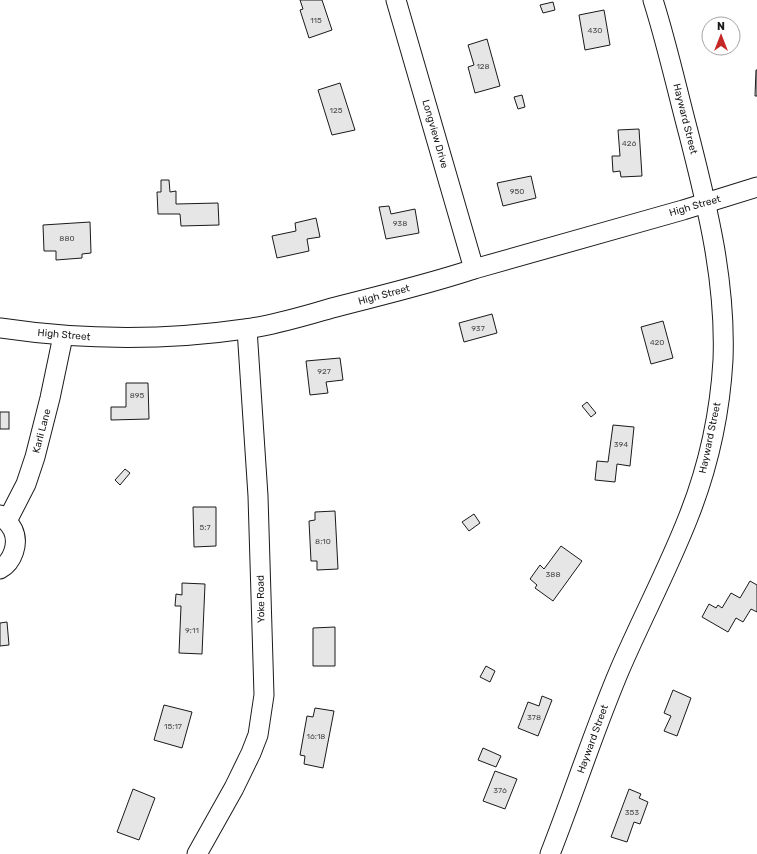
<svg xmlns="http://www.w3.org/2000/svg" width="757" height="854" font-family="Rubik,sans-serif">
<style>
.building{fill:#e6e6e6;stroke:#1a1a1a}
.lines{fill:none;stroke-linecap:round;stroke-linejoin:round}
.minor-casing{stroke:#1a1a1a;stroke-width:21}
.minor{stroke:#fff;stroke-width:19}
.labels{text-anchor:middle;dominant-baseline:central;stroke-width:3;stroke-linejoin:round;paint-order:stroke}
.number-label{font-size:8px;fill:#4d4d4d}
.street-label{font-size:10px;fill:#1a1a1a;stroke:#fff}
</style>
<rect width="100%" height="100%" fill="#fff"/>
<!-- building -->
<g class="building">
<path d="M300 0H322L332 30 309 38 300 10 303 9Z"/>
<path d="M553 2 555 10 543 13 540 5Z"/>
<path d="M604 10 610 45 585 50 579 15Z"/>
<path d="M487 39 500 86 475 93 468 67 474 65 468 45Z"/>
<path d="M756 70H757V96H755Z"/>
<path d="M340 83 355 130 332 135 318 90Z"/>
<path d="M522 95 525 107 518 109 514 97Z"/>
<path d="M639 129 642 176 621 177 620 171 613 172 612 156H620L618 130Z"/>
<path d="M531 176 536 198 503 206 497 183Z"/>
<path d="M161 180H169L170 192 176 191V204L218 203 219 225 181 226 180 214H158L157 192H161Z"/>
<path d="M389 206 391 214 415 209 419 233 386 239 379 207Z"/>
<path d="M316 218 320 237 307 239 309 251 277 258 272 236 296 231 295 223Z"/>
<path d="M90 222 91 253 82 254V258L56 260V251H44L43 225Z"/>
<path d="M492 314 497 333 464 342 459 323Z"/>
<path d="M663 321 673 358 651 364 641 327Z"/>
<path d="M340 358 343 380 326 382 328 393 310 395 306 361Z"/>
<path d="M126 383H148L149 419 111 420V407H126Z"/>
<path d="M587 402 596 413 591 417 582 406Z"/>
<rect x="0" y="412" width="9" height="17"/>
<path d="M613 425 634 427 630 466 617 464 615 482 595 480 597 461 608 462Z"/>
<path d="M125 469 130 473 120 485 115 480Z"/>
<path d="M193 507H216V546L194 547Z"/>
<path d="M335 511 338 569 317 570V561H311L309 521 315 520V512Z"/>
<path d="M474 514 480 523 469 531 462 522Z"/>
<path d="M561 546 582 561 553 601 535 588 537 585 530 579 540 565 544 569Z"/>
<path d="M750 581 757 585V612L751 609 743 622 736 618 728 632 702 617 709 604 716 608 718 605 722 608 731 593 740 598Z"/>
<path d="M182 583 205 584 202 654 179 653 181 606H175L176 594 182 595Z"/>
<path d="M7 622 9 645 0 646V623Z"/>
<path d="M335 627V666H313V628Z"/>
<path d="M486 666 495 671 490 682 480 677Z"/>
<path d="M673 690 691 698 677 736 664 731 671 716 664 713Z"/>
<path d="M542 696 552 700 538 736 518 728 528 702 539 706Z"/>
<path d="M164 705 192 712 182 748 154 740Z"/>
<path d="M315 708 334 711 323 768 304 764 305 756 300 755 307 716 313 717Z"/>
<path d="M483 748 501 756 496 767 478 760Z"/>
<path d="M495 771 517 779 505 809 483 801Z"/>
<path d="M133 789 155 798 139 840 117 832Z"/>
<path d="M629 789 641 794 639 798 648 802 640 824 634 822 627 842 611 837Z"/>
</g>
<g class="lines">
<defs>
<g id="minor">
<path d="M396 0 474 269"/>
<path d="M0 328C81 340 163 341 245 329 276 325 306 315 336 307 382 295 429 284 474 269L683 210 757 187"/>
<path d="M0 515C5 519 10 524 13 530 19 543 13 562 0 569"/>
<path d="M7 521 26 484 35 457 50 398 63 336"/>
<path d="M197 854 234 788 251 753 258 735 264 695 258 496 247 329"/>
<path d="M550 854C574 793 594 730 620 669 642 618 668 569 688 518 708 468 720 413 723 360 726 283 708 209 689 135 677 90 667 44 653 0"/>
</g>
</defs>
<!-- minor casing -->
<use href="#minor" class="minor-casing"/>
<!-- minor -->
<use href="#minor" class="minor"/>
</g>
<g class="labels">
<!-- number labels -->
<g class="number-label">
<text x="316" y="20">115</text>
<text x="595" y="30">430</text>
<text x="483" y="66">128</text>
<text x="336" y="110">125</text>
<text x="629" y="143">426</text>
<text x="517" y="191">950</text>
<text x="400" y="223">938</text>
<text x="67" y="238">880</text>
<text x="478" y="328">937</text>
<text x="657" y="342">420</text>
<text x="324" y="371">927</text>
<text x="137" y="395">895</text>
<text x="621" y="444">394</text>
<text x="205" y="527">5;7</text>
<text x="323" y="541">8;10</text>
<text x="553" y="574">388</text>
<text x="192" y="630">9;11</text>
<text x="534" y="717">378</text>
<text x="173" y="726">15;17</text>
<text x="316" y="736">16;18</text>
<text x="500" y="790">376</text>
<text x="632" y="812">353</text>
</g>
<!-- street labels -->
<g class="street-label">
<text transform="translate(685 119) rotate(76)">Hayward Street</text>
<text transform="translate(435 134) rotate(74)">Longview Drive</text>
<text transform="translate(695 206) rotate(-16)">High Street</text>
<text transform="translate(384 295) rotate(-15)">High Street</text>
<text transform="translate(64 335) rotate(5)">High Street</text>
<text transform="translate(42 431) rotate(-75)">Karli Lane</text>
<text transform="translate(710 438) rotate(-78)">Hayward Street</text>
<text transform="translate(261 599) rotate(-91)">Yoke Road</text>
<text transform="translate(593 739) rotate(-70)">Hayward Street</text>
</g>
</g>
<!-- north arrow -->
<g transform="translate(721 36)"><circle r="19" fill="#ffffff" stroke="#a3a3a3"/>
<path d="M0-3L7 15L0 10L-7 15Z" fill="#c62828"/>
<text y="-6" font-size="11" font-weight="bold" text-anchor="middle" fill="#1a1a1a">N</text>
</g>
</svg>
